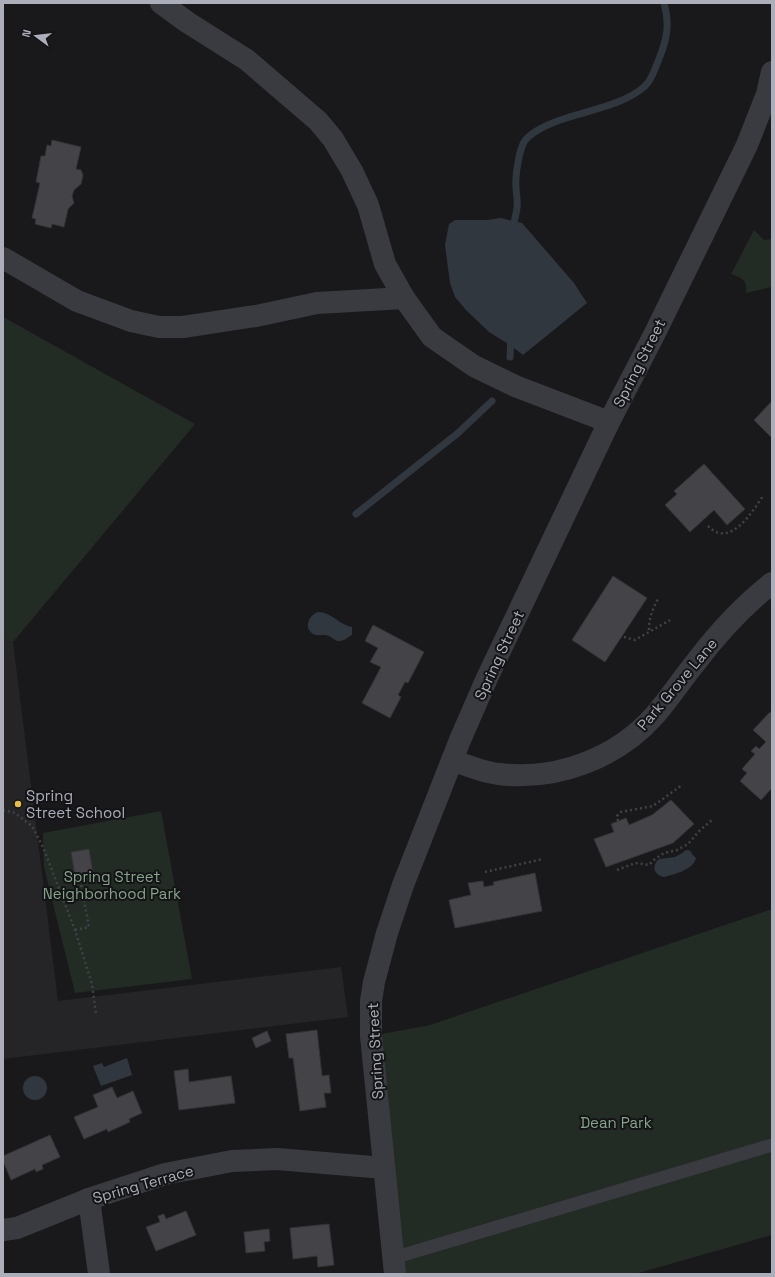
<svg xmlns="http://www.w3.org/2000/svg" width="775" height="1277" font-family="'Space Grotesk',sans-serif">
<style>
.built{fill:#252528}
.green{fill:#232b25}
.water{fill:#30373f}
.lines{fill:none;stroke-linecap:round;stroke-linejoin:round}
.stream{stroke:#30373f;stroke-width:7}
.building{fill:#444448;stroke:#343337}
.path{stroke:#404247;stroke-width:2.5;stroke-dasharray:2 3;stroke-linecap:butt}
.service{stroke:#3a3b40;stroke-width:13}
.minor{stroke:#3a3b40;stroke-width:22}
.poi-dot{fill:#e8bf45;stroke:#141416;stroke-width:1.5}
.labels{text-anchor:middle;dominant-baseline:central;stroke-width:4;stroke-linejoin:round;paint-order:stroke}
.street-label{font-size:15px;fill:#acafba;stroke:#141416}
.poi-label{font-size:15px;fill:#acafba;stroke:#141416;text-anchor:start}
.park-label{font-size:15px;fill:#85a489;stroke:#141416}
</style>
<rect width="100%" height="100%" fill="#19191b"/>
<!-- built -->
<path class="built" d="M3 639 13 642 58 1001 341 967 348 1017 3 1059Z"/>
<!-- green -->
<g class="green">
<path d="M754 230 764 240 772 239V287L746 293C747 279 742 278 731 274Z"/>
<path d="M3 317 195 424 13 642 3 639Z"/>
<path d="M161 811 192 979 75 993 44 867 43 833Z"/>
<path d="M772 909V1235L635 1274H395L371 1036 430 1025Z"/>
</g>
<!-- water -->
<g class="water">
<path d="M501 218 522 223 574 283 587 303 523 355 510 345 489 332 466 310 455 297 450 283 445 245 449 224 455 220H487Z"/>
<path d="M318 612C331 612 340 625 352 627V635C348 637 344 641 340 641 336 642 333 638 329 636 325 634 321 636 316 635 303 631 307 616 318 612Z"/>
<path d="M688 850 692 852 691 853 696 858C693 870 675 874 664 877 654 875 651 866 659 859L675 857 684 852V851Z"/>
<path d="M127 1058 132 1075 101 1086 93 1066 102 1063 104 1067Z"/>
<circle cx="35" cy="1088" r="12"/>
</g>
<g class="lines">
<!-- stream -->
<g class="stream">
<path d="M513 229C514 221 516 215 517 208 518 201 516 193 516 187 515 176 519 151 524 142 527 137 533 133 538 130 570 111 619 110 645 86 652 80 655 68 659 59 667 39 670 25 664 3"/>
<path d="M510 357 511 335"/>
<path d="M356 514 458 433 492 401"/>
</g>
</g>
<!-- building -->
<g class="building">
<path d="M52 140 81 147 76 169 81 170 83 175 81 184 74 190 72 196 74 203 68 209 64 227 52 224 51 228 35 224 36 219 32 218 40 183 36 182 41 156H45L47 145 51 146Z"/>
<path d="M772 401V438L754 420Z"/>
<path d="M704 464 745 509 727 525 714 510 690 532 665 505 677 494 674 491Z"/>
<path d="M613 576 647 598 605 662 572 640Z"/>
<path d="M373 625 424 652 408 683 405 682 398 695 401 697 390 718 362 703 381 667 370 662 378 648 365 641Z"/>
<path d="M770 712 772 713V788L761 800 740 781 747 773 742 769 755 754 751 751 756 746 759 749 766 742 753 730Z"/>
<path d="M671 800 694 824 673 843 606 867 594 839 614 832 611 824 626 818 629 825 652 815Z"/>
<path d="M89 849 94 879 76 882 71 852Z"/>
<path d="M535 873 542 911 455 928 449 900 471 895 468 883 483 881 484 887 494 885 493 882Z"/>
<path d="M317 1030 322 1076 329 1075 331 1093H324L326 1107 300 1111 293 1058H289L286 1034Z"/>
<path d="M267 1031 271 1041 256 1048 252 1038Z"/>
<path d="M188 1069 189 1082 231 1076 235 1103 179 1110 174 1071Z"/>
<path d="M112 1087 117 1098 133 1091 142 1113 129 1119 130 1122 108 1132 107 1129 84 1139 74 1117 98 1107 93 1095Z"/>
<path d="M50 1135 60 1157 42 1165 43 1169 36 1172 35 1169 11 1180 3 1161V1156Z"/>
<path d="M186 1211 196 1235 156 1251 146 1227 160 1222 158 1216 164 1214 166 1219Z"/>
<path d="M329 1224 334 1265 318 1267 317 1256 293 1259 290 1228Z"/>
<path d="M269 1229 270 1241 264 1242 265 1251 246 1253 244 1232Z"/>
</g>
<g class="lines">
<!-- path -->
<g class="path">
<path d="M708 526C730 549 752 512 763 496"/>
<path d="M649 630C649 618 652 610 658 599"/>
<path d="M624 637 635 640 670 620"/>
<path d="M3 810 15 813 32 826 43 847 75 930 92 984 96 1014"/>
<path d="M618 821 617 816 621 812 653 806 682 785"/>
<path d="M617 870 635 863 649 865 655 859 664 853 677 850 688 844 700 830 712 820"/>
<path d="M485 872 543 859"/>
<path d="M75 930 89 927 81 884"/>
</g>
<!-- service -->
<path class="service" d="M393 1258 772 1145"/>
<!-- minor -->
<g class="minor">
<path d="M161 3 187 22 247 60 318 121 333 139 352 171 368 205 385 264 404 298"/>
<path d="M3 258 77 301 131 321 159 327H183L256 316 317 303 404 298 432 337 474 366 515 386 609 422"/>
<path d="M452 760C468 766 483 772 499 774 557 781 617 758 655 715 670 698 682 679 696 662 718 633 744 605 772 583"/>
<path d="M89 1199 99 1274"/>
<path d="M3 1230 17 1228 89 1199 165 1174 232 1161 277 1159 384 1168"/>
<path d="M395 1274 371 1036V1001L374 982 387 933 403 885 460 740 487 678 609 422 655 333 747 145 767 94 772 72"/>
</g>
</g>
<!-- markers -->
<circle class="poi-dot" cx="18" cy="804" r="4"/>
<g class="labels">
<!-- street labels -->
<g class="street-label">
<text transform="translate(639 363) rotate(-63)">Spring Street</text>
<text transform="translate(499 655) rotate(-65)">Spring Street</text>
<text transform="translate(677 684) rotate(-50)">Park Grove Lane</text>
<text transform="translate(375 1051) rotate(-93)">Spring Street</text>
<text transform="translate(143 1184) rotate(-16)">Spring Terrace</text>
</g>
<!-- poi labels -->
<g class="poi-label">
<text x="26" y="795">Spring<tspan x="26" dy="17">Street School</tspan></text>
</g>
<!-- park labels -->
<g class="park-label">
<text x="112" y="876">Spring Street<tspan x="112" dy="17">Neighborhood Park</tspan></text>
<text x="616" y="1122">Dean Park</text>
</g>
</g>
<!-- border -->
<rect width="775" height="1277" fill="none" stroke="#acafba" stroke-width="8"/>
<!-- north arrow -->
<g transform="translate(36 36) rotate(285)" stroke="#141416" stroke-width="3" paint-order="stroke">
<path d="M0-3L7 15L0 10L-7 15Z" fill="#acafba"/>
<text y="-6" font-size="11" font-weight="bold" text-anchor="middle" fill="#acafba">N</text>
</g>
</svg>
